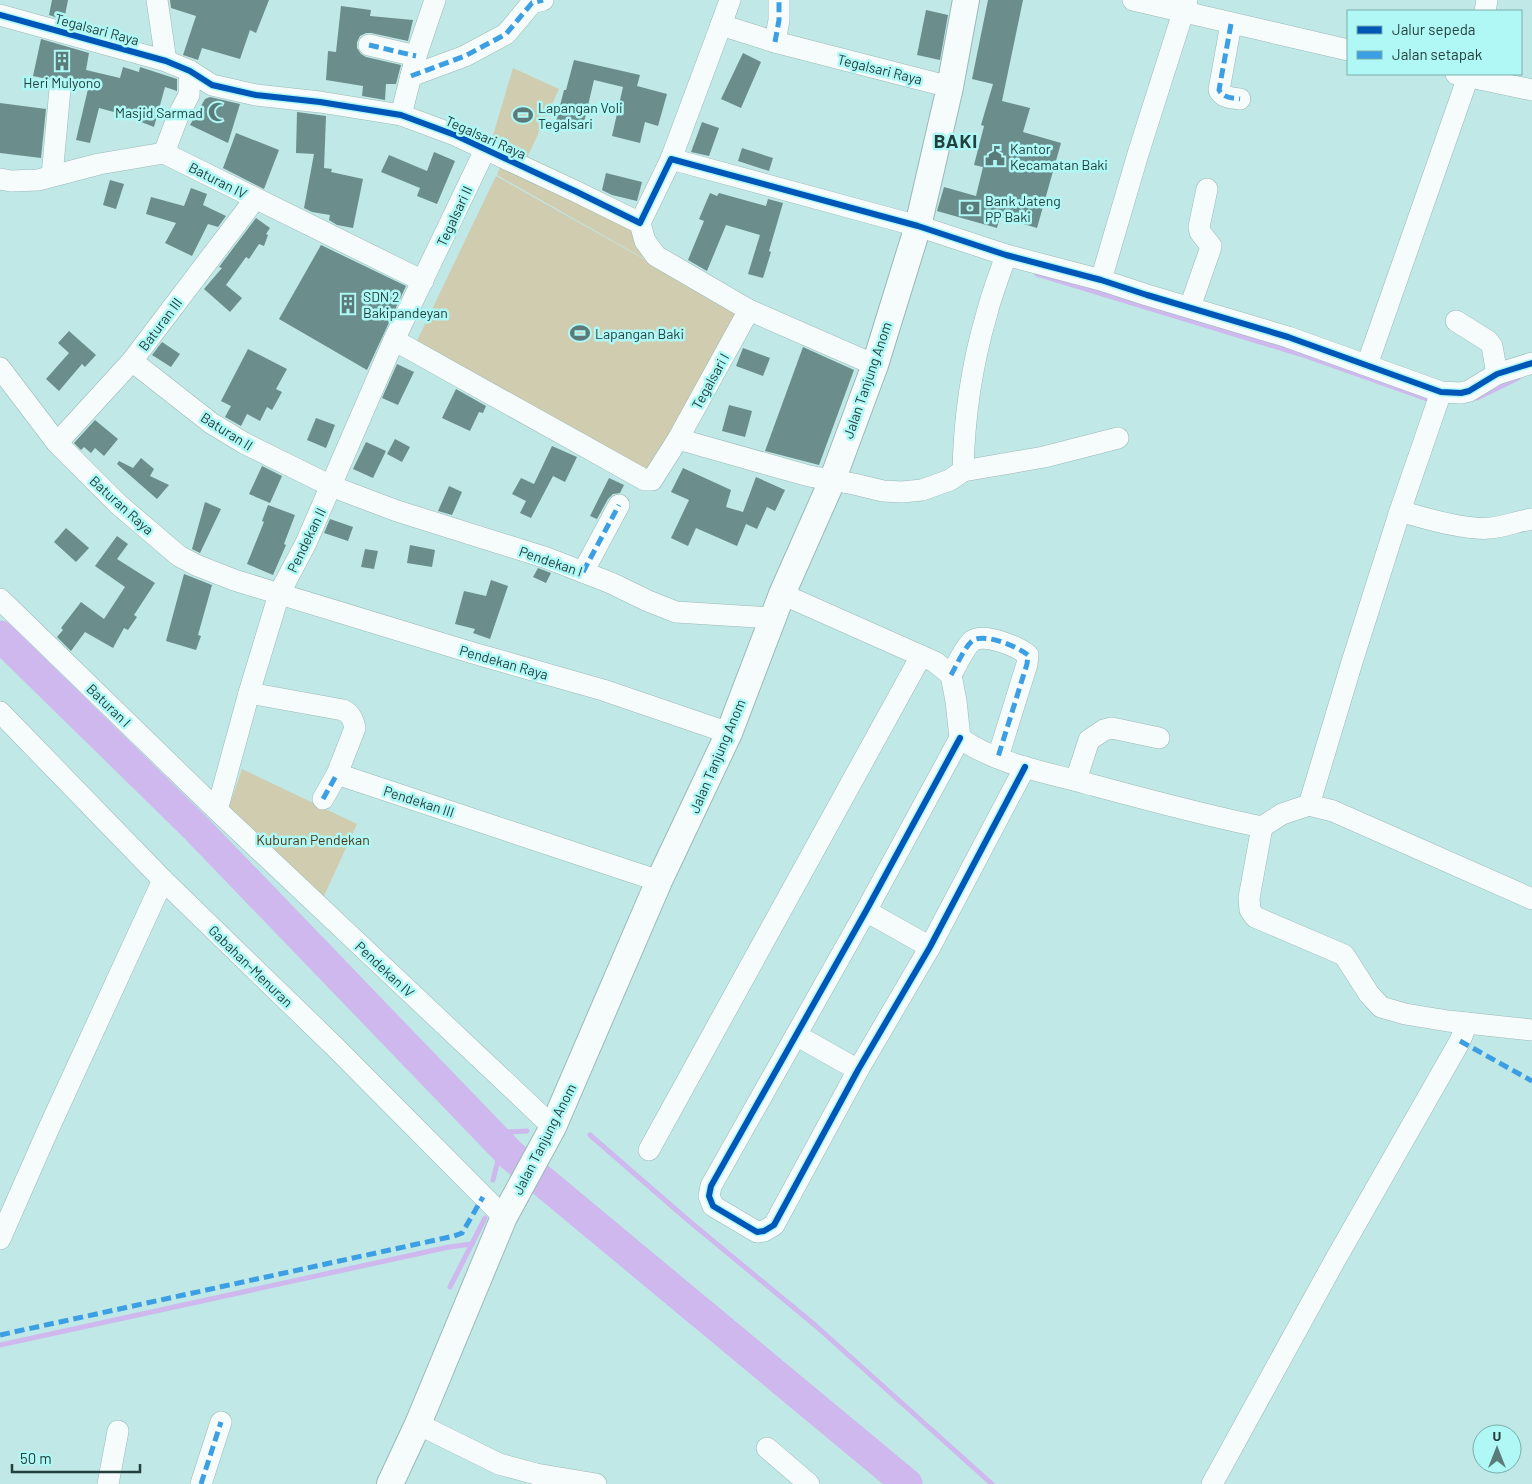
<svg xmlns="http://www.w3.org/2000/svg" width="1532" height="1484" font-family="Barlow,sans-serif">
<style>
.green{fill:#d0ccaf}
.lines{fill:none;stroke-linecap:round;stroke-linejoin:round}
.stream{stroke:#ceb8ed;stroke-width:5}
.river{stroke:#ceb8ed;stroke-width:31}
.building{fill:#6b8d8c}
.minor-casing{stroke:#9ab9b8;stroke-width:22}
.major-casing{stroke:#9ab9b8;stroke-width:28}
.minor{stroke:#f6fcfb;stroke-width:21}
.major{stroke:#f6fcfb;stroke-width:26}
.quiet{stroke:#3c9ee3;stroke-width:5;stroke-dasharray:10 5;stroke-linecap:butt}
.cycleway-casing{stroke:#b0f8f5;stroke-width:9}
.cycleway{stroke:#0057b8;stroke-width:6}
.labels{text-anchor:middle;dominant-baseline:central;stroke-width:5;stroke-linejoin:round;paint-order:stroke}
.street-label{font-size:14px;fill:#23403f;stroke:#b0f8f5}
.poi-label{font-size:14px;fill:#23403f;stroke:#b0f8f5;text-anchor:start}
.park-label{font-size:14px;fill:#4d3513;stroke:#b0f8f5}
.district-label{font-size:19px;font-weight:bold;letter-spacing:1px;fill:#23403f;stroke:#b0f8f5}
</style>
<rect width="100%" height="100%" fill="#c0e8e6"/>
<!-- green -->
<g class="green">
<path d="M513 68 559 89 526 160 491 142Z"/>
<path d="M500 167 634 231 652 263 497 175Z"/>
<path d="M496 176 747 317 661 479 413 349Z"/>
<path d="M242 769 357 824 324 896 229 807Z"/>
</g>
<g class="lines">
<!-- stream -->
<g class="stream">
<path d="M1037 274 1303 355 1427 399 1434 400"/>
<path d="M1477 398 1518 378"/>
<path d="M490 1133 527 1131"/>
<path d="M590 1135 689 1221 816 1326 992 1484"/>
<path d="M493 1180 502 1145"/>
<path d="M450 1287 485 1218"/>
<path d="M0 1345 449 1247 472 1244"/>
</g>
<!-- river -->
<path class="river" d="M0 636 196 828 511 1155 907 1484"/>
</g>
<!-- building -->
<g class="building">
<path d="M52 0H68L64 20 49 15Z"/>
<path d="M170 0H269L256 33 250 30 240 59 202 48 198 60 183 55 196 16 171 8Z"/>
<path d="M988 0H1023L1002 101 1030 108 1023 132 1061 143 1037 228 1000 217 997 228 937 211 944 187 976 196 983 167 974 165 984 126 981 125 993 84 972 79Z"/>
<path d="M341 6 371 10 370 16 413 20 408 41 371 33H366L360 36 357 42V48L361 54 366 57 401 65 396 84H386L385 100 362 96 363 86 326 80 328 51 336 52Z"/>
<path d="M926 10 948 15 940 60 917 55Z"/>
<path d="M41 39 89 53 86 70 120 78 123 67 139 72 140 67 177 79V91L165 87 154 127 121 114 99 108 90 143 76 140 88 89 72 85 68 79 62 77 55 78 52 80 33 76Z"/>
<path d="M743 53 761 62 741 108 721 99Z"/>
<path d="M574 60 640 75 637 86 667 94 658 126 645 122 640 143 612 136 623 87 594 80 582 131 555 125 564 90H566Z"/>
<path d="M210 97 240 104 228 143 190 125 205 99Z"/>
<path d="M0 103 46 109 41 158 0 153Z"/>
<path d="M297 112 326 116 324 168 332 169 331 172 363 179 353 228 337 225 329 220 330 215 312 212 304 208 314 154 296 153Z"/>
<path d="M702 122 719 128 709 156 691 152Z"/>
<path d="M236 133 279 150 264 189 223 168Z"/>
<path d="M742 148 773 158 769 171 738 161Z"/>
<path d="M434 152 455 161 437 204 417 196 420 188 381 172 389 155 427 171Z"/>
<path d="M606 173 642 182 637 201 612 195 602 190Z"/>
<path d="M110 180 124 184 116 209 103 205Z"/>
<path d="M191 188 207 194 203 205 226 216 218 227 208 224 192 256 165 243 176 223 146 214 151 197 184 206Z"/>
<path d="M710 193 717 196 719 193 766 206 768 199 783 203 769 251 771 252 763 278 748 274 760 235 726 225 707 271 688 260 704 221 699 219Z"/>
<path d="M256 218 270 228 266 234 268 235 264 246 259 244 249 259 246 257 226 285 242 298 230 312 204 289 222 268 219 267Z"/>
<path d="M321 245 406 286 367 370 279 319Z"/>
<path d="M69 331 96 355 85 367 82 364 59 391 46 379 69 353 58 343Z"/>
<path d="M162 342 180 354 171 367 152 355Z"/>
<path d="M803 347 854 370 819 465 765 451Z"/>
<path d="M743 348 770 358 763 376 736 366Z"/>
<path d="M248 349 287 369 276 389 282 392 272 410 267 407 260 421 247 414 241 426 225 417 231 406 221 401Z"/>
<path d="M397 364 414 372 398 405 382 398Z"/>
<path d="M456 389 486 406 483 413 479 412 470 431 442 418Z"/>
<path d="M729 405 752 411 745 437 722 431Z"/>
<path d="M316 418 335 425 326 448 307 440Z"/>
<path d="M95 420 118 439 104 456 95 448 91 453 84 447 81 450 74 443Z"/>
<path d="M395 439 410 447 402 462 387 454Z"/>
<path d="M366 442 386 451 373 478 353 469Z"/>
<path d="M552 446 577 457 565 482 553 476 531 518 520 513 526 501 512 494 521 478 534 484Z"/>
<path d="M141 458 154 469 150 476 169 485 157 499 117 464 119 461 133 468Z"/>
<path d="M262 466 282 476 270 503 249 494Z"/>
<path d="M683 468 731 490 726 507 743 512 756 477 785 490 775 511 767 507 757 529 746 524 737 546 696 528 688 546 671 538 689 500 671 492Z"/>
<path d="M609 478 624 485 620 493 613 494 608 499 597 519 590 516Z"/>
<path d="M449 486 462 492 452 515 438 511Z"/>
<path d="M205 502 221 509 200 553 192 549Z"/>
<path d="M268 505 295 515 284 544 286 545 273 575 247 564 264 522 262 521Z"/>
<path d="M330 519 353 527 348 541 324 533Z"/>
<path d="M66 528 89 548 76 562 54 542Z"/>
<path d="M117 536 128 544 117 559 155 583 134 615 137 617 128 630 124 628 113 648 85 632 71 651 57 637 63 630 61 628 81 602 104 619 125 587 95 566Z"/>
<path d="M410 545 435 550 432 567 407 563Z"/>
<path d="M365 549 378 551 374 569 361 567Z"/>
<path d="M538 568 551 573 546 583 533 577Z"/>
<path d="M184 574 212 585 198 635 201 636 196 650 166 641Z"/>
<path d="M491 580 508 586 490 639 473 633 475 629 455 624 464 591 486 596Z"/>
</g>
<g class="lines">
<defs>
<g id="minor">
<path d="M157 0 166 61"/>
<path d="M730 0 721 25 775 42 950 87"/>
<path d="M1133 0 1348 50"/>
<path d="M1485 11 1487 0"/>
<path d="M0 15 166 61 190 71 212 85 256 95 320 102 401 115 455 135 577 192 640 223 671 159 918 226 1006 255 1101 280 1147 295 1288 337 1441 392 1461 393 1469 391 1497 374 1532 363"/>
<path d="M1231 24 1219 90C1223 98 1232 98 1240 99"/>
<path d="M775 42 779 20V0"/>
<path d="M369 45 416 56"/>
<path d="M1456 74 1532 90"/>
<path d="M411 76 465 56 506 34 532 3 543 0"/>
<path d="M401 115 416 56 435 0"/>
<path d="M164 153 178 116 189 95 190 71"/>
<path d="M671 159 721 25"/>
<path d="M52 176 60 89"/>
<path d="M0 179 11 181 38 180 99 164 164 153 423 281"/>
<path d="M1101 280 1138 154 1187 0"/>
<path d="M1190 307 1210 250 1211 246 1200 232 1199 227 1207 189"/>
<path d="M749 310 875 365"/>
<path d="M1456 321 1488 341 1492 346 1497 374"/>
<path d="M394 340 645 480H652L678 439 749 310 656 256 645 241 640 223"/>
<path d="M132 361 211 423 244 443 331 486 397 511 547 558 611 583 648 601 676 612 773 618"/>
<path d="M1367 365 1469 74"/>
<path d="M0 368 57 443 118 504 179 556 196 565 234 580 473 653 603 690 729 733"/>
<path d="M678 439 809 476 854 484 883 491 902 492 922 490 950 480 963 471C964 418 972 364 987 313 992 293 1000 274 1006 255"/>
<path d="M57 443 132 361 255 199"/>
<path d="M963 471 1044 457 1118 438"/>
<path d="M1400 511C1423 518 1467 531 1490 528 1504 527 1518 521 1532 519"/>
<path d="M583 572 619 505"/>
<path d="M782 594 935 662 951 675 956 701 960 738C994 763 1044 772 1085 783 1144 799 1202 815 1262 827L1282 814 1309 805 1352 662 1400 511 1441 392"/>
<path d="M0 599 217 810 553 1127"/>
<path d="M951 675C956 666 965 647 972 641 984 632 1018 647 1028 655L1027 664 998 757"/>
<path d="M249 693 343 710C351 714 353 719 355 728L337 774 659 881"/>
<path d="M0 712 163 880 335 1047 504 1217"/>
<path d="M960 738 866 911 711 1186 709 1196 713 1206 757 1232 764 1231 774 1225 858 1070 930 947 1025 767"/>
<path d="M1076 780 1089 740 1104 730 1112 728 1159 738"/>
<path d="M323 799 337 774"/>
<path d="M1309 805 1333 811 1532 899"/>
<path d="M217 810 249 693 279 594 306 543 394 340 485 150"/>
<path d="M1262 827 1249 898 1250 910 1255 917 1344 955 1369 994 1381 1007 1405 1014 1448 1021 1532 1030"/>
<path d="M866 911 930 947"/>
<path d="M796 1035 858 1070"/>
<path d="M649 1150 921 656"/>
<path d="M0 1239 48 1130 163 880"/>
<path d="M418 1424 499 1464 536 1474 596 1484"/>
<path d="M767 1448 809 1484"/>
<path d="M108 1484 118 1431"/>
<path d="M201 1484 221 1422"/>
<path d="M1212 1484 1334 1262 1460 1041 1467 1023"/>
</g>
<path id="major" d="M390 1484 418 1424 504 1217 553 1127 659 881 729 733 782 594 832 481 875 365 918 226 950 87 966 0"/>
</defs>
<!-- minor casing -->
<use href="#minor" class="minor-casing"/>
<!-- major casing -->
<use href="#major" class="major-casing"/>
<!-- minor -->
<use href="#minor" class="minor"/>
<!-- major -->
<use href="#major" class="major"/>
<!-- quiet -->
<g class="quiet">
<path d="M1231 24 1219 90C1223 98 1232 98 1240 99"/>
<path d="M775 42 779 20V0"/>
<path d="M369 45 416 56"/>
<path d="M411 76 465 56 506 34 532 3 543 0"/>
<path d="M583 572 619 505"/>
<path d="M951 675C956 666 965 647 972 641 984 632 1018 647 1028 655L1027 664 998 757"/>
<path d="M323 799 337 774"/>
<path d="M1460 1041 1532 1081"/>
<path d="M0 1335 454 1236 462 1233 483 1197"/>
<path d="M201 1484 221 1422"/>
</g>
<defs>
<g id="cycleway">
<path d="M0 15 166 61 190 71 212 85 256 95 320 102 401 115 455 135 577 192 640 223 671 159 918 226 1006 255 1101 280 1147 295 1288 337 1441 392 1461 393 1469 391 1497 374 1532 363"/>
<path d="M960 738 866 911 711 1186 709 1196 713 1206 757 1232 764 1231 774 1225 858 1070 930 947 1025 767"/>
</g>
</defs>
<!-- cycleway casing -->
<use href="#cycleway" class="cycleway-casing"/>
<!-- cycleway -->
<use href="#cycleway" class="cycleway"/>
</g>
<!-- icons -->
<defs>
<symbol id="building-bare" viewBox="-9 -9 18 18"><path d="M-4-6H4V6H1V3H-1V6H-4ZM-2.5-4.3h1.7v1.8h-1.7ZM.8-4.3h1.7v1.8H.8ZM-2.5-1h1.7V.8h-1.7ZM.8-1h1.7V.8H.8Z" fill="#5a7b79" stroke="#b0f8f5" stroke-width="2.5" paint-order="stroke"/></symbol>
<symbol id="mosque-bare" viewBox="-9 -9 18 18"><path d="M3.5-4.9A6 6 0 1 0 3.5 4.9A5 5 0 1 1 3.5-4.9Z" fill="#5a7b79" stroke="#b0f8f5" stroke-width="2.5" paint-order="stroke"/></symbol>
<symbol id="stadium-bare" viewBox="-9 -9 18 18"><path d="M0-5a6.5 5 0 1 0 0 10a6.5 5 0 1 0 0-10ZM-3.5-1.8h7v3.6h-7Z" fill="#5a7b79" stroke="#b0f8f5" stroke-width="2.5" paint-order="stroke"/></symbol>
<symbol id="civic-bare" viewBox="-9 -9 18 18"><path d="M-.6-6.5H3V-4.5H.6V-3L4-1V1h2V6H-6V1h2V-1L-.6-3ZM-1.2 2.5V6h2.4V2.5Z" fill="#5a7b79" stroke="#b0f8f5" stroke-width="2.5" paint-order="stroke"/></symbol>
<symbol id="bank-bare" viewBox="-9 -9 18 18"><path d="M-6-4H6V4H-6ZM0-2.3a2.3 2.3 0 1 0 0 4.6a2.3 2.3 0 1 0 0-4.6Z" fill="#5a7b79" stroke="#b0f8f5" stroke-width="2.5" paint-order="stroke"/></symbol>
</defs>
<g fill-rule="evenodd">
<use href="#building-bare" x="48" y="47" width="28" height="28"/>
<use href="#mosque-bare" x="204" y="98" width="28" height="28"/>
<use href="#stadium-bare" x="509" y="101" width="28" height="28"/>
<use href="#civic-bare" x="981" y="142" width="28" height="28"/>
<use href="#bank-bare" x="956" y="194" width="28" height="28"/>
<use href="#building-bare" x="334" y="290" width="28" height="28"/>
<use href="#stadium-bare" x="566" y="319" width="28" height="28"/>
</g>
<g class="labels">
<!-- street labels -->
<g class="street-label">
<text transform="translate(97 29) rotate(15)">Tegalsari Raya</text>
<text transform="translate(880 69) rotate(14)">Tegalsari Raya</text>
<text transform="translate(486 137) rotate(24)">Tegalsari Raya</text>
<text transform="translate(218 180) rotate(27)">Baturan IV</text>
<text transform="translate(454 216) rotate(-65)">Tegalsari II</text>
<text transform="translate(160 324) rotate(-53)">Baturan III</text>
<text transform="translate(867 380) rotate(-71)">Jalan Tanjung Anom</text>
<text transform="translate(710 381) rotate(-61)">Tegalsari I</text>
<text transform="translate(227 431) rotate(32)">Baturan II</text>
<text transform="translate(122 505) rotate(42)">Baturan Raya</text>
<text transform="translate(306 540) rotate(-64)">Pendekan II</text>
<text transform="translate(551 561) rotate(19)">Pendekan I</text>
<text transform="translate(504 662) rotate(16)">Pendekan Raya</text>
<text transform="translate(109 705) rotate(44)">Baturan I</text>
<text transform="translate(717 756) rotate(-67)">Jalan Tanjung Anom</text>
<text transform="translate(419 801) rotate(18)">Pendekan III</text>
<text transform="translate(251 966) rotate(44)">Gabahan-Menuran</text>
<text transform="translate(385 969) rotate(43)">Pendekan IV</text>
<text transform="translate(544 1139) rotate(-63)">Jalan Tanjung Anom</text>
</g>
<!-- poi labels -->
<g class="poi-label">
<text x="62" y="82" text-anchor="middle">Heri Mulyono</text>
<text x="538" y="107">Lapangan Voli<tspan x="538" dy="16">Tegalsari</tspan></text>
<text x="203" y="112" text-anchor="end">Masjid Sarmad</text>
<text x="1010" y="148">Kantor<tspan x="1010" dy="16">Kecamatan Baki</tspan></text>
<text x="985" y="200">Bank Jateng<tspan x="985" dy="16">PP Baki</tspan></text>
<text x="363" y="296">SDN 2<tspan x="363" dy="16">Bakipandeyan</tspan></text>
<text x="595" y="333">Lapangan Baki</text>
</g>
<!-- park labels -->
<g class="park-label">
<text x="313" y="839">Kuburan Pendekan</text>
</g>
<!-- district labels -->
<g class="district-label">
<text x="956" y="140">BAKI</text>
</g>
</g>
<!-- legend -->
<rect x="1347" y="10" width="175" height="65" fill="#b0f8f5" stroke="#78aeac"/>
<rect x="1357" y="26" width="25" height="8" fill="#0057b8" stroke="#78aeac"/>
<text x="1392" y="35" font-size="15" fill="#23403f">Jalur sepeda</text>
<rect x="1357" y="51" width="25" height="8" fill="#3c9ee3" stroke="#78aeac"/>
<text x="1392" y="60" font-size="15" fill="#23403f">Jalan setapak</text>
<!-- north arrow -->
<g transform="translate(1497 1449)"><circle r="24" fill="#b0f8f5" stroke="#78aeac"/>
<path d="M0-4L9 19L0 12L-9 19Z" fill="#5a7b79"/>
<text y="-8" font-size="14" font-weight="bold" text-anchor="middle" fill="#23403f">U</text>
</g>
<!-- scale -->
<path d="M12 1464v8h128v-8" fill="none" stroke="#23403f" stroke-width="2.5"/>
<text x="20" y="1464" font-size="15" fill="#23403f" stroke="#b0f8f5" stroke-width="4" paint-order="stroke">50 m</text>
</svg>
